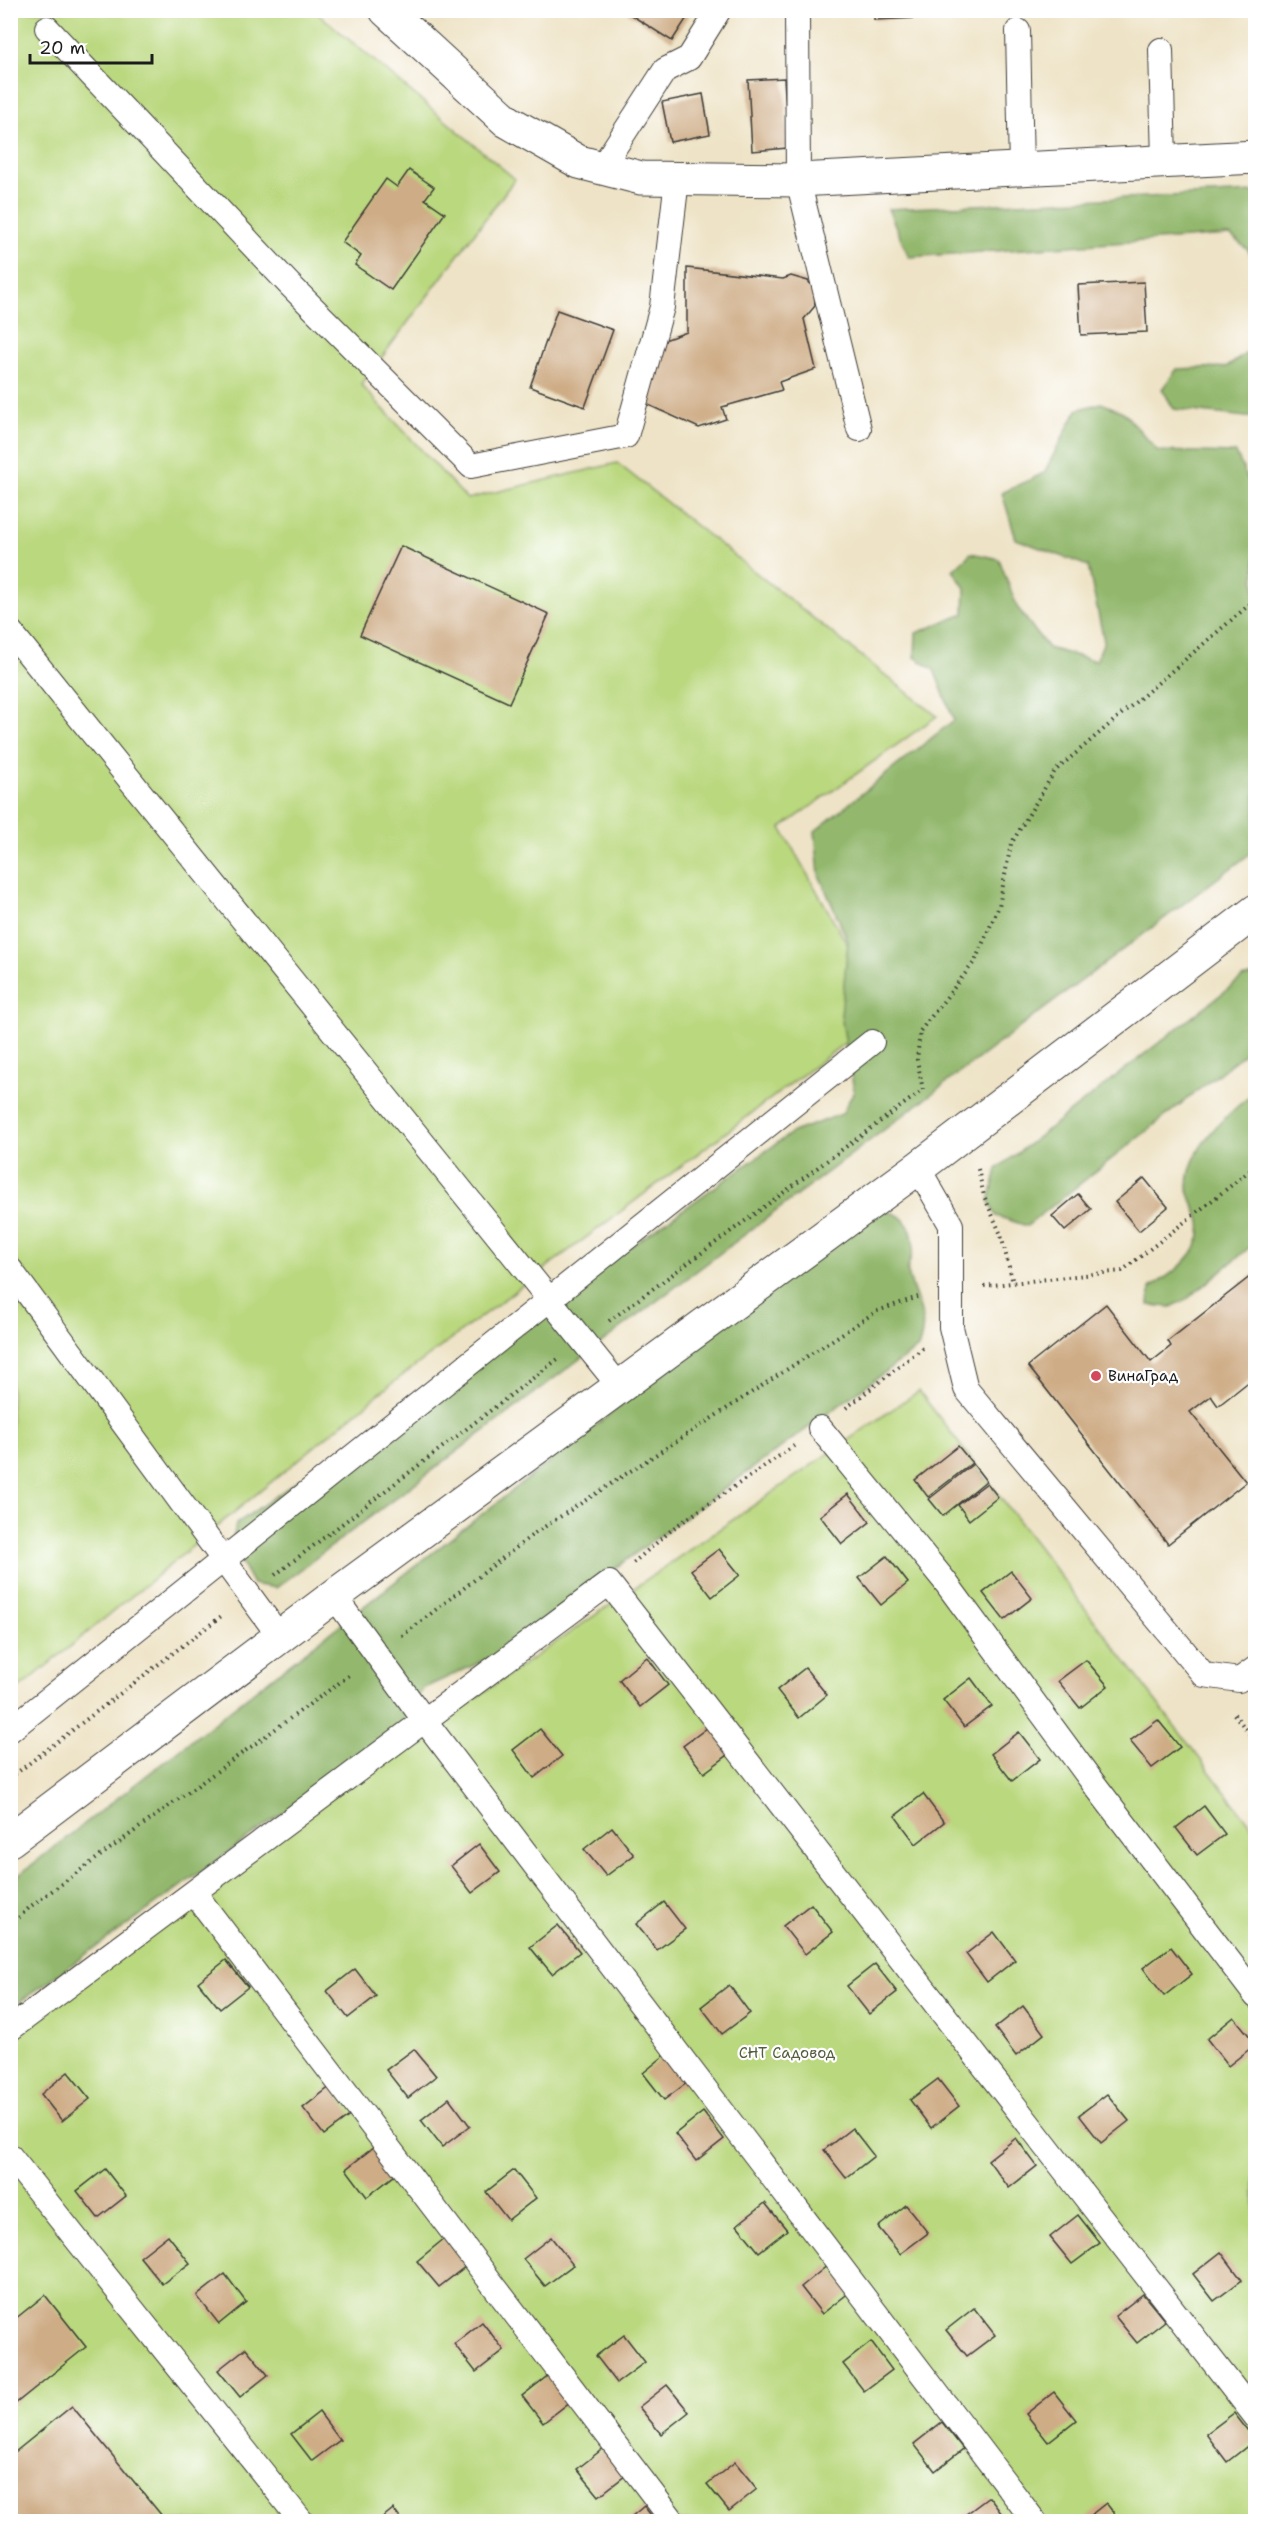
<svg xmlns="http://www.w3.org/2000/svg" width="1266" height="2532" font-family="'Shantell Sans',sans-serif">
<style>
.green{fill:#bad87e;stroke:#6b7a4d;stroke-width:1.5}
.forest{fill:#93b86d;stroke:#586a44;stroke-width:1.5}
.building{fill:#ceac85}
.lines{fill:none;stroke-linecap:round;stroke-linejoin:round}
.service-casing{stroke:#3c3a36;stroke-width:26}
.minor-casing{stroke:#3c3a36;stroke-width:35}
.tertiary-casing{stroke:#3c3a36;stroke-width:35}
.path{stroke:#3c3a36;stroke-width:4;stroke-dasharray:1.5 4.5;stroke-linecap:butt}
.service{stroke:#fff;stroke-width:24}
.minor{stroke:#fff;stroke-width:33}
.tertiary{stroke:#fff;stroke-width:33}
.poi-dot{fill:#d1495b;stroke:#fff;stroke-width:2}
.labels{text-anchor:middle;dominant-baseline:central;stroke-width:4.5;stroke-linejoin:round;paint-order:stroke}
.poi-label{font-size:15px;fill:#1c1c1c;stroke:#fff;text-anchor:start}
.park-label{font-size:15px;fill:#535e3e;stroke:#fff}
</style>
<rect width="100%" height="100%" fill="#fff"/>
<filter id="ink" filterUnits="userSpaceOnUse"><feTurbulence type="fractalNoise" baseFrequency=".0167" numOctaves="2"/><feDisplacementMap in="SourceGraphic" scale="12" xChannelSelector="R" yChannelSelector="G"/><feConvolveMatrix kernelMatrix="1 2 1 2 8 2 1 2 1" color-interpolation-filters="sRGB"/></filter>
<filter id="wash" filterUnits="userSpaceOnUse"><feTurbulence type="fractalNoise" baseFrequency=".008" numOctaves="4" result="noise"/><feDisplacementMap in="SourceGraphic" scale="24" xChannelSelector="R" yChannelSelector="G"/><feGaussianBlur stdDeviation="1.35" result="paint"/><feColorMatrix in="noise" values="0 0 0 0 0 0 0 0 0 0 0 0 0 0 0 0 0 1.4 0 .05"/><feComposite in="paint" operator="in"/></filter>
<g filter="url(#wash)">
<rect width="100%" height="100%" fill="#eee3c6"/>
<!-- green -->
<g class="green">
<path d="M11 11H315L515 179 361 385 467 499 617 463 937 716 781 828 886 1012 386 1388 11 1695Z"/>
<path d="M919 1391 1255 1831V2521H11L10 2020Z"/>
</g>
<!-- forest -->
<g class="forest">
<path d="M1255 192V263L1248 250 1230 235 909 257 888 209Z"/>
<path d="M1255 347V418L1174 409 1162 389 1177 369 1227 367Z"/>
<path d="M1101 403 1123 412 1158 451 1236 453 1255 495V850L276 1588 253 1584 232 1546 236 1524 793 1132 842 1114 854 1091 841 1015 848 941 819 875 815 831 954 720 934 670 915 657 916 633 964 614 965 588 953 570 971 553 999 559 1017 607 1048 648 1096 661 1104 641 1088 566 1016 539 1002 493 1044 473 1077 410Z"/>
<path d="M1255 975V1045L1027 1226 996 1216 989 1202 997 1169 1242 978Z"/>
<path d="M1255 1092V1243L1187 1299 1171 1307 1149 1305 1150 1288C1172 1274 1205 1253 1200 1222 1198 1210 1188 1199 1188 1187 1188 1147 1227 1114 1255 1092Z"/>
<path d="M870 1212C876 1212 883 1210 889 1212 907 1215 915 1234 913 1251 912 1259 906 1265 908 1273 916 1304 930 1316 918 1348L494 1656 424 1688 415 1701 414 1719 11 2008V1881Z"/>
</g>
<g id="blocks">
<!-- building -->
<g class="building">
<path d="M623 10H692L672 41Z"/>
<path d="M874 10H966V16L874 20Z"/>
<path d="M784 78 788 148 752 151 748 80Z"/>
<path d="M703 94 710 134 670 142 662 102Z"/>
<path d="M409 170 434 187 425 199 445 213 391 290 355 265 361 256 342 242 386 179 397 187Z"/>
<path d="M687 268 783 279 791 276 808 281 814 288 815 306 804 319 816 369 779 382 782 390 722 407 726 419 699 428 642 402 656 343 687 332Z"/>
<path d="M1144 282 1147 332 1081 335 1078 285Z"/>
<path d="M557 310 613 330 585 407 530 387Z"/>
<path d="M401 546 549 614 509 703 360 635Z"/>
<path d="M1144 1178 1168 1207 1139 1231 1115 1202Z"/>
<path d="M1078 1194 1091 1209 1065 1231 1052 1216Z"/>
<path d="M1256 1272V1376L1218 1406 1211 1396 1190 1412 1246 1482 1168 1544 1028 1366 1106 1304 1151 1362 1171 1346 1168 1341Z"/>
<path d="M958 1446 972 1463 928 1497 915 1480Z"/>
<path d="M973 1464 986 1481 943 1516 929 1499Z"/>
<path d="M987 1483 998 1497 969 1520 958 1505Z"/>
<path d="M848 1494 870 1522 842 1544 820 1516Z"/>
<path d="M719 1549 740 1575 712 1597 691 1570Z"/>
<path d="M887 1556 908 1583 881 1605 859 1578Z"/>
<path d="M1011 1571 1032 1598 1004 1620 983 1593Z"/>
<path d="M647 1657 668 1685 640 1707 619 1680Z"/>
<path d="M1086 1660 1108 1686 1080 1708 1058 1681Z"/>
<path d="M805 1668 827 1695 799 1718 777 1690Z"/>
<path d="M971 1678 992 1706 964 1727 943 1700Z"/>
<path d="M1158 1720 1180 1747 1152 1768 1130 1741Z"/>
<path d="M711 1725 732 1752 704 1773 683 1746Z"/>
<path d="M540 1729 562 1756 534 1778 513 1750Z"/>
<path d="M1019 1732 1040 1759 1012 1781 991 1754Z"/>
<path d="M923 1794 944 1822 916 1844 895 1816Z"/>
<path d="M1204 1806 1225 1834 1197 1855 1176 1828Z"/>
<path d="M612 1827 634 1855 606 1876 584 1849Z"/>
<path d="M479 1844 500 1872 472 1893 451 1866Z"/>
<path d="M664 1902 685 1929 657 1950 636 1924Z"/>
<path d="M811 1904 833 1932 805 1954 783 1926Z"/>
<path d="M558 1925 580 1952 552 1974 530 1947Z"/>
<path d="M994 1932 1015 1960 987 1982 966 1954Z"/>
<path d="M1171 1947 1192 1974 1164 1996 1143 1968Z"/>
<path d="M226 1960 248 1987 220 2009 198 1982Z"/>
<path d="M875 1964 897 1992 869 2014 847 1986Z"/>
<path d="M355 1969 376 1996 348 2018 327 1991Z"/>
<path d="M729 1985 750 2013 722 2034 701 2007Z"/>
<path d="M1023 2006 1044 2034 1016 2056 995 2028Z"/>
<path d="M1234 2017 1256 2044 1228 2066 1207 2039Z"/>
<path d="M414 2049 436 2076 408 2098 386 2070Z"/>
<path d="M670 2051 692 2079 664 2100 643 2073Z"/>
<path d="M68 2072 90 2099 62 2121 41 2094Z"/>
<path d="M938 2079 959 2106 931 2128 910 2100Z"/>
<path d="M331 2086 352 2114 324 2135 303 2108Z"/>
<path d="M1107 2094 1129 2121 1101 2143 1079 2115Z"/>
<path d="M449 2098 470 2126 442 2147 421 2120Z"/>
<path d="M703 2112 724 2139 696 2161 675 2134Z"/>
<path d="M852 2128 874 2156 846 2178 824 2150Z"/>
<path d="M1016 2138 1037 2166 1009 2188 988 2160Z"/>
<path d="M374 2147 395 2175 367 2197 346 2169Z"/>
<path d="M105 2169 126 2196 98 2218 77 2191Z"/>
<path d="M514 2170 536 2198 508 2220 486 2192Z"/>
<path d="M765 2203 787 2230 759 2252 737 2225Z"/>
<path d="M906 2205 928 2233 900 2254 878 2227Z"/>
<path d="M1078 2215 1100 2243 1072 2264 1050 2237Z"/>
<path d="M168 2235 190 2263 162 2284 140 2257Z"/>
<path d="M551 2237 573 2265 545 2286 523 2259Z"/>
<path d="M445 2238 466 2266 439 2287 417 2261Z"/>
<path d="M1221 2252 1242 2280 1214 2301 1193 2274Z"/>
<path d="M828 2265 850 2292 822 2314 801 2287Z"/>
<path d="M225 2274 246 2302 219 2324 197 2296Z"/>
<path d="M1143 2294 1165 2321 1137 2343 1115 2316Z"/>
<path d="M45 2295 86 2347 10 2408V2323Z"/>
<path d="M974 2308 995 2335 967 2356 946 2330Z"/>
<path d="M482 2322 504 2350 476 2372 454 2344Z"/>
<path d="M624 2335 645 2362 617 2383 596 2356Z"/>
<path d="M871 2342 892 2370 864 2391 843 2364Z"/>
<path d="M246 2348 268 2375 240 2397 218 2370Z"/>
<path d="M550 2374 571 2401 543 2423 522 2396Z"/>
<path d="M667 2385 689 2412 661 2434 639 2407Z"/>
<path d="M1054 2392 1076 2420 1048 2442 1026 2414Z"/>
<path d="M72 2406 167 2522H10V2456Z"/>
<path d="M319 2412 340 2440 312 2461 291 2434Z"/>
<path d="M1234 2413 1255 2440 1227 2462 1206 2434Z"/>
<path d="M942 2422 963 2449 935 2471 914 2444Z"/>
<path d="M605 2447 626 2475 599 2496 577 2469Z"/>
<path d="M735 2462 757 2489 729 2511 707 2484Z"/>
<path d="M989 2497 1008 2522H963L961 2518Z"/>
<path d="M1106 2503 1121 2522H1082Z"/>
<path d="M644 2506 656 2522H625Z"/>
<path d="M393 2509 403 2522H377Z"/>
</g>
</g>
</g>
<g filter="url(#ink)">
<use href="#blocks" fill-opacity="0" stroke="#3c3a36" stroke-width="1.5"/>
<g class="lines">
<defs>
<g id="service">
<path d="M797 10 798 180 859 429"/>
<path d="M47 28 288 283 471 466 626 436 662 307 677 179"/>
<path d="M1018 31 1021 168"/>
<path d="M1161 50 1164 160"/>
<path d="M602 167 665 70 689 58 719 10"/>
<path d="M10 631 620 1387"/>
<path d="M918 1168 951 1225V1327L966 1389 1204 1675 1239 1680 1256 1668"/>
<path d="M10 1269 280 1637"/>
<path d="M820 1428 944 1580 1091 1780 1256 1996"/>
<path d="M334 1596 425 1721 1035 2522"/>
<path d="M10 1730 872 1042"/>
<path d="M195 1894 674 2522"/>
<path d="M10 2029 609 1583 1256 2417"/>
<path d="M10 2156 302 2522"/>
</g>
<path id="minor" d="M386 10 507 121 579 162 641 178 798 180 1256 157"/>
<path id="tertiary" d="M10 1840 334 1596 918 1168 1256 911"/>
</defs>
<!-- service casing -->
<use href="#service" class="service-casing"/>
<!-- minor casing -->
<use href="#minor" class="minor-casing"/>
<!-- tertiary casing -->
<use href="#tertiary" class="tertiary-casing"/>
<!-- path -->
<g class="path">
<path d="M978 1169 984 1196 1001 1235 1013 1283"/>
<path d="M984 1286 1122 1271 1256 1166"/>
<path d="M609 1321 923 1090 917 1060 920 1031 975 961 999 906 1011 844 1055 771 1256 599"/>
<path d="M846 1408 923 1348"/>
<path d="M633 1563 675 1527 794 1446"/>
<path d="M275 1575 558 1359"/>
<path d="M402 1636 535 1533 877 1311 918 1297"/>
<path d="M1234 1714 1256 1742"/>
<path d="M10 1778 224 1614"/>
<path d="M10 1926 31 1906 350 1675"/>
</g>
<!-- service -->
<use href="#service" class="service"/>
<!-- minor -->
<use href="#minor" class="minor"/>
<!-- tertiary -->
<use href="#tertiary" class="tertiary"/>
</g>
</g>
<!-- markers -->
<circle class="poi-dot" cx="1096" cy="1376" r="6"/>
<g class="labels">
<!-- poi labels -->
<g class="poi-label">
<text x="1108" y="1376">ВинаГрад</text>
</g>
<!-- park labels -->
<g class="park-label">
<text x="787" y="2053">СНТ Садовод</text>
</g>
</g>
<!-- margin -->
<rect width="1266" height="2532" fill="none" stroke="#fff" stroke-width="36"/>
<!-- scale -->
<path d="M30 54v9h122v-9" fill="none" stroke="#1c1c1c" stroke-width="3"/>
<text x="39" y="54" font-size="18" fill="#1c1c1c" stroke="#ffffff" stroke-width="4.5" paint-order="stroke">20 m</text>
</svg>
